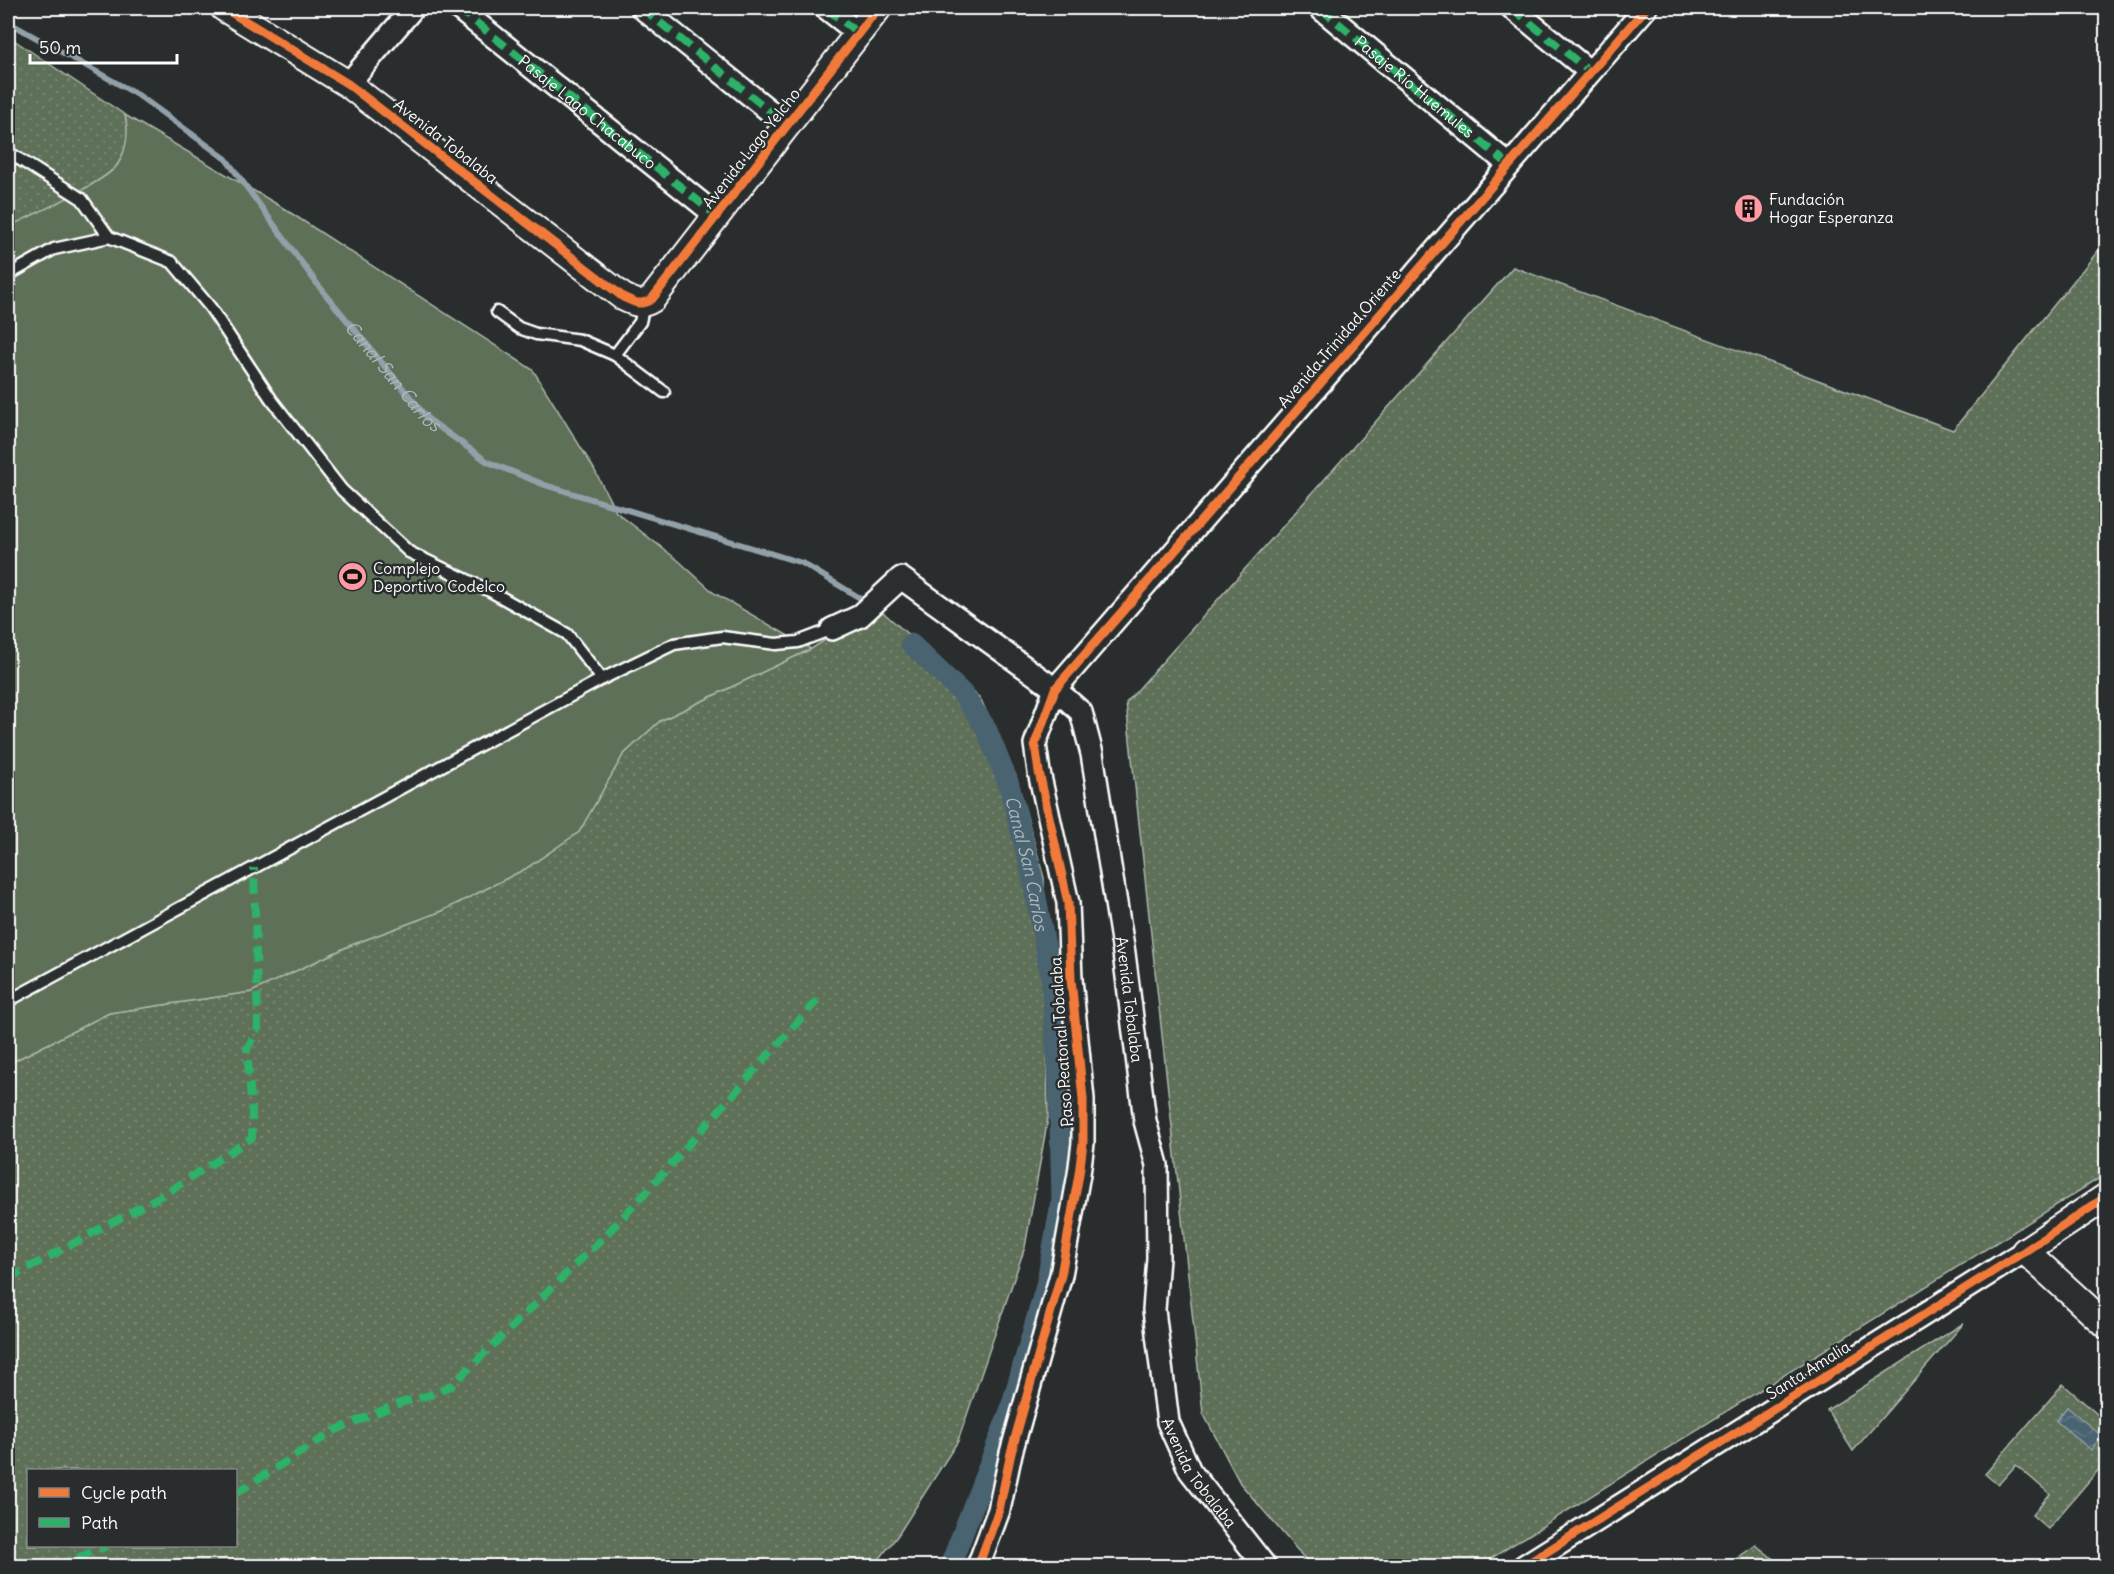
<svg xmlns="http://www.w3.org/2000/svg" width="2114" height="1574" font-family="Delius,sans-serif">
<style>
.grass{fill:url(#grass-dots);stroke:#aeb7ac;stroke-width:1.5;fill-rule:evenodd}
.garden{fill:#5e6f58;stroke:#aeb7ac;stroke-width:1.5}
.water{fill:url(#water-waves);stroke:#92a1a9;stroke-width:1.5}
.lines{fill:none;stroke-linecap:round;stroke-linejoin:round}
.stream{stroke:#92a1a9;stroke-width:6}
.canal{stroke:#4a636f;stroke-width:21}
.service-casing{stroke:#fff;stroke-width:15}
.minor-casing{stroke:#fff;stroke-width:26}
.tertiary-casing{stroke:#fff;stroke-width:30}
.service{stroke:#2a2d2e;stroke-width:10}
.minor{stroke:#2a2d2e;stroke-width:21}
.tertiary{stroke:#2a2d2e;stroke-width:26}
.quiet{stroke:#2db169;stroke-width:8;stroke-dasharray:15 8;stroke-linecap:butt}
.cycleway-casing{stroke:#2a2d2e;stroke-width:13}
.cycleway{stroke:#f17a3a;stroke-width:9}
.labels{text-anchor:middle;dominant-baseline:central;stroke-width:5;stroke-linejoin:round;paint-order:stroke}
.street-label{font-size:16px;fill:#fff;stroke:#2a2d2e}
.poi-label{font-size:16px;fill:#fff;stroke:#2a2d2e;text-anchor:start}
.water-label{font-size:18px;font-style:italic;fill:#aeb9be;stroke:#2a2d2e}
</style>
<defs>
<pattern id="grass-dots" width="8" height="8" patternUnits="userSpaceOnUse" patternTransform="scale(1.5)"><rect width="8" height="8" fill="#5e6f58"/><path d="M2 2h.1M6 6h.1" fill="none" stroke="#768571" stroke-width="1.8" stroke-linecap="round"/></pattern>
<pattern id="water-waves" width="16" height="10" patternUnits="userSpaceOnUse" patternTransform="scale(1.5)"><rect width="16" height="10" fill="#4a636f"/><path d="M0 5q4-4 8 0t8 0" fill="none" stroke="#657a85"/></pattern>
</defs>
<rect width="100%" height="100%" fill="#2a2d2e"/>
<filter id="ink" filterUnits="userSpaceOnUse"><feTurbulence type="fractalNoise" baseFrequency=".0167" numOctaves="2"/><feDisplacementMap in="SourceGraphic" scale="12" xChannelSelector="R" yChannelSelector="G"/><feConvolveMatrix kernelMatrix="1 2 1 2 8 2 1 2 1" color-interpolation-filters="sRGB"/></filter>
<g filter="url(#ink)">
<!-- grass -->
<g class="grass">
<path d="M8 36 125 115C129 131 127 149 118 164 107 182 30 216 8 227Z"/>
<path d="M2106 241V1174L1479 1566H1311L1240 1483 1203 1413 1126 703 1513 267 1953 430Z"/>
<path d="M877 607 980 698 1016 776 1044 878 1048 1118 1025 1247 958 1441 898 1535 874 1566H8V1064L109 1013 251 992 351 945 442 911 525 869 579 832 623 755 660 721 811 649ZM28 1470H236V1546H28Z"/>
<path d="M1964 1323 1853 1451 1827 1410Z"/>
<path d="M2063 1384 2106 1422V1461L2048 1529 2032 1515 2050 1494 2016 1465 1998 1485 1985 1474Z"/>
<path d="M1756 1545 1782 1566H1726Z"/>
</g>
<!-- garden -->
<path class="garden" d="M125 115 280 206 533 370 593 467 616 512 679 561 714 593 811 649 660 721 623 755 579 832 525 869 442 911 351 945 251 992 109 1013 8 1064V227C30 216 107 182 118 164 127 149 129 131 125 115Z"/>
<!-- water -->
<path class="water" d="M2067 1407 2102 1436 2091 1450 2056 1421Z"/>
<g class="lines">
<!-- stream -->
<path class="stream" id="s1" d="M8 22 138 95 226 159 318 285 428 419 488 462 545 485 802 563 865 601"/>
<!-- canal -->
<path class="canal" id="s2" d="M911 644 962 693 986 728 1009 785 1031 871 1051 977 1059 1086 1062 1199 1046 1286 1010 1411 950 1566"/>
<defs>
<g id="service">
<path d="M8 152 82 199 109 237"/>
<path d="M8 275 54 249 109 237 172 262 210 307 271 399 342 490 409 552 490 591 567 634 602 679"/>
<path d="M644 304 640 322 615 355 664 392"/>
<path d="M497 312 519 328 536 334 580 340 615 355"/>
<path d="M8 1001 602 679 674 644 722 637 776 644 798 642 832 629"/>
</g>
<g id="minor">
<path id="s3" d="M458 8 717 216"/>
<path d="M642 8 787 125"/>
<path d="M826 8 858 33"/>
<path d="M1320 8 1509 165"/>
<path d="M1512 8 1590 72"/>
<path d="M348 84 413 8"/>
<path id="s4" d="M832 629 860 616 901 578 1055 689 1081 712 1092 754 1124 953 1145 1121 1157 1165 1158 1258 1154 1310 1168 1422 1190 1471 1265 1566"/>
<path d="M978 1566 999 1510 1011 1453 1061 1275 1079 1174 1083 1143V1099L1071 979 1068 903 1039 772 1035 744 1055 689 1646 8"/>
<path d="M1524 1566 2025 1251"/>
</g>
<g id="tertiary">
<path d="M224 8 348 84 623 297C635 303 641 306 652 299L878 8"/>
<path d="M2106 1197 2025 1251 2106 1325"/>
</g>
</defs>
<!-- service casing -->
<use href="#service" class="service-casing"/>
<!-- minor casing -->
<use href="#minor" class="minor-casing"/>
<!-- tertiary casing -->
<use href="#tertiary" class="tertiary-casing"/>
<!-- service -->
<use href="#service" class="service"/>
<!-- minor -->
<use href="#minor" class="minor"/>
<!-- tertiary -->
<use href="#tertiary" class="tertiary"/>
<!-- quiet -->
<g class="quiet">
<path d="M458 8 717 216"/>
<path d="M642 8 787 125"/>
<path d="M826 8 858 33"/>
<path id="s5" d="M1320 8 1509 165"/>
<path d="M1512 8 1590 72"/>
<path d="M8 1279 168 1192 252 1138V1113L247 1049 258 1028 254 868"/>
<path d="M236 1493 336 1430 400 1403 430 1395 452 1385 603 1238 642 1197 820 997"/>
<path d="M56 1566 107 1546"/>
</g>
<defs>
<g id="cycleway">
<path d="M224 8 348 84 623 297C635 303 641 306 652 299L878 8"/>
<path d="M978 1566 999 1510 1011 1453 1061 1275 1079 1174 1083 1143V1099L1071 979 1068 903 1039 772 1035 744 1055 689 1646 8"/>
<path d="M1524 1566 2025 1251 2106 1197"/>
</g>
</defs>
<!-- cycleway casing -->
<use href="#cycleway" class="cycleway-casing"/>
<!-- cycleway -->
<use href="#cycleway" class="cycleway"/>
</g>
</g>
<!-- icons -->
<defs>
<symbol id="building-disc" viewBox="-11 -11 22 22"><circle r="9.5" fill="#ff9aa2" stroke="#2a2d2e"/><path d="M-4-6H4V6H1V3H-1V6H-4ZM-2.5-4.3h1.7v1.8h-1.7ZM.8-4.3h1.7v1.8H.8ZM-2.5-1h1.7V.8h-1.7ZM.8-1h1.7V.8H.8Z" fill="#111"/></symbol>
<symbol id="stadium-disc" viewBox="-11 -11 22 22"><circle r="9.5" fill="#ff9aa2" stroke="#2a2d2e"/><path d="M0-5a6.5 5 0 1 0 0 10a6.5 5 0 1 0 0-10ZM-3.5-1.8h7v3.6h-7Z" fill="#111"/></symbol>
</defs>
<g fill-rule="evenodd">
<use href="#building-disc" x="1732" y="192" width="33" height="33"/>
<use href="#stadium-disc" x="336" y="560" width="33" height="33"/>
</g>
<g class="labels">
<!-- street labels -->
<g class="street-label">
<text stroke="none"><textPath href="#s5" startOffset="123">Pasaje Río Huemules</textPath></text>
<text stroke="none"><textPath href="#s3" startOffset="166">Pasaje Lago Chacabuco</textPath></text>
<text transform="translate(446 141) rotate(38)">Avenida Tobalaba</text>
<text transform="translate(751 148) rotate(-52)">Avenida Lago Yelcho</text>
<text transform="translate(1339 338) rotate(-49)">Avenida Trinidad Oriente</text>
<text stroke="none"><textPath href="#s4" startOffset="603">Avenida Tobalaba</textPath></text>
<text transform="translate(1061 1042) rotate(-94)">Paso Peatonal Tobalaba</text>
<text transform="translate(1808 1370) rotate(-32)">Santa Amalia</text>
<text stroke="none"><textPath href="#s4" startOffset="1089">Avenida Tobalaba</textPath></text>
</g>
<!-- poi labels -->
<g class="poi-label">
<text x="1769" y="199">Fundación<tspan x="1769" dy="18">Hogar Esperanza</tspan></text>
<text x="373" y="568">Complejo<tspan x="373" dy="18">Deportivo Codelco</tspan></text>
</g>
<!-- water labels -->
<g class="water-label">
<text stroke="none"><textPath href="#s1" startOffset="532">Canal San Carlos</textPath></text>
<text stroke="none"><textPath href="#s2" startOffset="255">Canal San Carlos</textPath></text>
</g>
</g>
<!-- margin -->
<rect width="2114" height="1574" fill="none" stroke="#2a2d2e" stroke-width="30"/>
<rect x="15" y="15" width="2084" height="1544" fill="none" stroke="#fff" stroke-width="2" filter="url(#ink)"/>
<!-- legend -->
<rect x="27" y="1469" width="210" height="78" fill="#2a2d2e" stroke="#7f8182" stroke-width="1.5"/>
<rect x="39" y="1488" width="30" height="9" fill="#f17a3a" stroke="#7f8182" stroke-width="1.5"/>
<text x="81" y="1499" font-size="18" fill="#ffffff">Cycle path</text>
<rect x="39" y="1518" width="30" height="9" fill="#2db169" stroke="#7f8182" stroke-width="1.5"/>
<text x="81" y="1529" font-size="18" fill="#ffffff">Path</text>
<!-- scale -->
<path d="M30 54v9h147v-9" fill="none" stroke="#ffffff" stroke-width="3"/>
<text x="39" y="54" font-size="18" fill="#ffffff" stroke="#2a2d2e" stroke-width="4.5" paint-order="stroke">50 m</text>
</svg>
